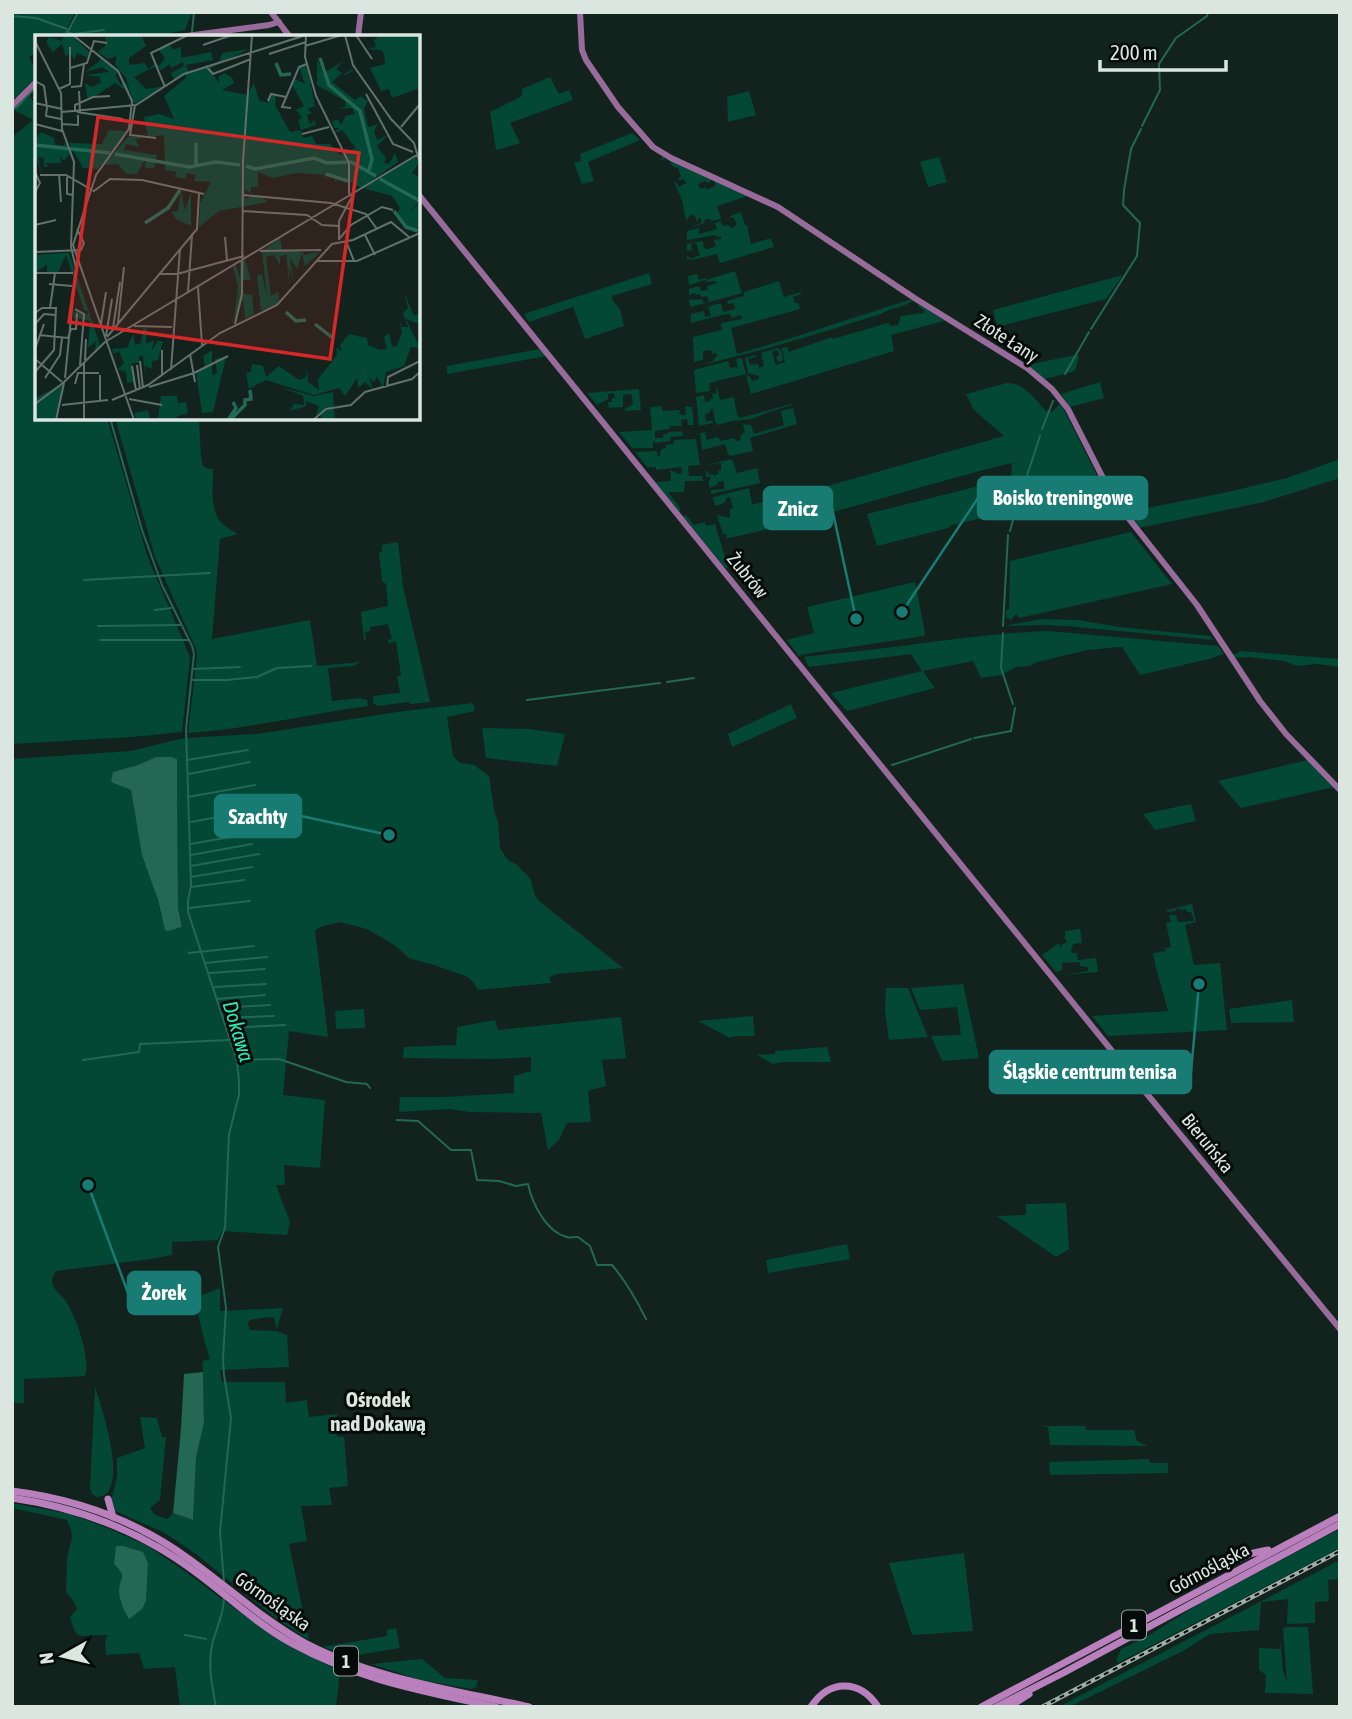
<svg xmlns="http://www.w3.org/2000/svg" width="1352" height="1719" font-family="'Asap Condensed',sans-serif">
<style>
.green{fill:#034735;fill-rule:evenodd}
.water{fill:#236853}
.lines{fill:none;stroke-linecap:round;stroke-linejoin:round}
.stream{stroke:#236853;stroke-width:2}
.secondary{stroke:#986b9b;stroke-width:6}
.primary{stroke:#ba80be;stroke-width:7}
.rail-casing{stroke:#a0ada7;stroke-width:4.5}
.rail{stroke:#050b08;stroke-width:2;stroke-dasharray:5;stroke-linecap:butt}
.labels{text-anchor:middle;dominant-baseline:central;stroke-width:6;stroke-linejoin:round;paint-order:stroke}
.shield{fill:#050b08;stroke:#9ba4a0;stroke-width:2}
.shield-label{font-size:18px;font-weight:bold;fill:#dbe6e1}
.street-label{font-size:19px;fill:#dbe6e1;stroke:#050b08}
.water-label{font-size:21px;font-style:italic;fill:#2ceab7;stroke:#050b08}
.neighbourhood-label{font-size:21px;font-weight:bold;fill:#dbe6e1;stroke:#050b08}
.inset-river{fill:none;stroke:#236853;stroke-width:3.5}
.inset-road{fill:none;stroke:#62716b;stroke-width:2}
.view{fill:#d62828;fill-opacity:0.15;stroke:#d62828;stroke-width:3.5}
.inset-edge{fill:none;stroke:#dbe6e1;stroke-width:3.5}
.leader{fill:none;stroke:#197c74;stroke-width:2.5}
.callout-dot{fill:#197c74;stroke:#050b08;stroke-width:2.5}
.callout{fill:#197c74;stroke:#197c74;stroke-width:2.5}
.callout-label{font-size:21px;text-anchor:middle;font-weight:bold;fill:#fff}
</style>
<rect width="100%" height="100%" fill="#12231d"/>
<!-- green -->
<g class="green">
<path d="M12 12H75L63 37H37V53L29 57 33 65H37V77L12 101Z"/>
<path d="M78 12H192L185 30 152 37H65Z"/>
<path d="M550 77 559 94 569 90 573 100 510 123 520 143 496 150 490 112 522 96V89Z"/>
<path d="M749 91 756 115 728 122 727 97Z"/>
<path d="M30 96 37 109V153L33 176 37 175V418H107L148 558 190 657 182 732 132 737 12 744V137L33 120 12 109Z"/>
<path d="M632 133 640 140 588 162 594 181 582 184 574 163 581 161 580 154Z"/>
<path d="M662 156 712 180 708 183 705 181 698 184 700 189 705 187 706 190 715 186V181L747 196 717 206 721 219 711 221 710 219 704 220 705 223 687 229 701 223V218H699L697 222 694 214 689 216 686 221 682 200 674 182H676L679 187 686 183 684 179 679 180 678 178 681 177 678 167 675 168 670 163 671 161 665 158 661 161Z"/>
<path d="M939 157 947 182 928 187 920 162Z"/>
<path d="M741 212 745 225H747L751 244 771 238 774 247 720 263 717 254 691 260 687 259V255L690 259 700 255 696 243 691 244 692 250 687 251V244L702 241 704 244 702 247 704 246 706 250 716 246 714 240 721 239V236L717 237 716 235 687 240V231L699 228V234L717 229 715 223 720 221 723 226 729 225 730 227 733 228 737 224 733 217 730 218V216Z"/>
<path d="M735 271 742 293 691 307 690 306 689 300 702 299 704 303 709 301 707 296 701 297 700 294 696 295 695 293 689 295V289L699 286 701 291 708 290 707 286 717 283 716 281 708 282 705 280 689 285 688 276 697 274 699 280 705 278 706 280Z"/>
<path d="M649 273 652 284 612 296 613 301 620 309 624 326 585 339 573 307 529 322 524 314Z"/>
<path d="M1123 275 1106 299 997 327 993 310Z"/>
<path d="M779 281 784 297 801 292V294L793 297 795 303H798L800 309 731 328 737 354 788 339 912 299 914 300C904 308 891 307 881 314 821 333 762 351 701 365L713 361 717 355 716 353 712 354 711 350 703 351V360L694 362 693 337 722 330 721 323 742 319 741 315 732 318 730 314 722 315 691 323V314L704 311 705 317 711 316 708 307 716 304H721L723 312 735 309 734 303 728 304 727 301 744 296V292Z"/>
<path d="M919 304 944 321 891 335 894 351 751 394 746 375 750 377 752 381 759 379V376L748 373 745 358 755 355 756 357 748 359 750 365 758 364 759 368 764 366 761 353 777 348 781 350 783 358 782 361 778 362 776 357 779 355 778 351 774 350 772 353 776 365 785 362 782 348 787 347 789 352 832 337 833 339 888 323 891 326 898 325 901 316 923 313 925 311 918 306Z"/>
<path d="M540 349 547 356 447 374V366Z"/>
<path d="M1076 355 1079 356 1075 371 1045 379 1027 365Z"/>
<path d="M740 358 742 359 746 374 716 381 720 400 734 397 737 415 740 418 791 404 792 405 772 411 751 419 732 421 717 425 716 422H715L713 409 710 410V412L705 415 706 421H713V423L699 426 696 397 704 395 705 402 710 401V399L713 398 712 394 717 393 716 389 717 388 716 382 709 383 710 391 696 393 694 370 728 361 730 368 736 367 738 369 736 359Z"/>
<path d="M1100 382 1104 398 1070 407 1061 394Z"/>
<path d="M1007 383C1024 383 1035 399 1046 411H1053L1060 404 1063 408 1105 491 951 525 948 528 877 546 867 514 1011 478 1012 463C916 486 821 519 724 539L727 537 726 534H723L717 515 730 518V509L733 508 730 497 726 498V501L722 504 715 506 713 498 714 497 749 488 752 504H755L799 494 1004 436 974 410 966 394Z"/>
<path d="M639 389 641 410 625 411V409L633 404 631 394 623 395V407L606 408 609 407 608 402H612V398H615L614 393 608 394V399L597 405 587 393Z"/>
<path d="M662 406V411L680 410 679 414 682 415H686L685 406 692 407 694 425H688L687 419 681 420 682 426H670L669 429 655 431V438H663V435L670 432 682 431 683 436 671 437 670 441 655 443V441H653V448H634L633 449 619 432 652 430 650 407Z"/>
<path d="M793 408 797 424 750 438 753 451 729 456 725 444 702 450 700 433 707 432 705 434 707 440 718 437 720 441 734 438 736 441 741 440 740 436 745 432 743 424 751 425 754 434 784 425 781 411Z"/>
<path d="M115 418H199L201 457 203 466 208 469H213C213 484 210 507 219 520 224 526 231 530 238 534L220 539 212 639 310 620 317 666 361 662 353 666 328 668 332 701 360 698 367 700 368 706C308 714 248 729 188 733L197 656 196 649 155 557Z"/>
<path d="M696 439 700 465 688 466 689 476H702L703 481H685L684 492H668L681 509 679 512 651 477 656 482 671 481 670 470 678 474 682 473 681 467 656 470V467L652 468 651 466 648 468 635 452 657 451V456H660L661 449 666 448V445L674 444V440Z"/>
<path d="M732 459 737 473 757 468 760 483 711 494V490L724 489V481L718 482V484L710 488 708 481 711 479 709 476 707 478 705 469 710 475 713 474 714 476 719 474 718 471 721 470V463L706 465Z"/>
<path d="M1340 459V478L1264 502 1139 528 1127 512 1223 493 1287 478Z"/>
<path d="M686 515 694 525 705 522 706 526 715 524 728 567 726 569 683 516Z"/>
<path d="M1131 532 1172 584 1019 618 1016 614 1011 620 1006 617V610L1009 609 1010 561Z"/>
<path d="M398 542 403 586 430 702 410 704 409 702 378 706 373 703V696L400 693 397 676 401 675 396 642 388 643V640L392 639 388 624 370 627V631L365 632 366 640H364L361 612 388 606 386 584 382 581 379 552H382V545Z"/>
<path d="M915 582 925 633 924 636 805 654 799 656 787 640 814 633 807 607Z"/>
<path d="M1042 619 1078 620 1119 627 1210 636 1214 640 1066 626 1043 625 1008 626V625Z"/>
<path d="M1048 631 1218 646 1224 654 1209 659 1140 675 1122 647H1118L1088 650 1037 662 1029 666 1016 667 1001 675 981 678 973 661 923 671 935 688 847 711 831 693 922 671 911 654 809 667 804 657C831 653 858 652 885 648 939 641 993 633 1048 631Z"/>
<path d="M1240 651 1340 659V667L1317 664 1297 666 1284 661 1249 657 1235 658 1233 654H1237Z"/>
<path d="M473 703 475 711 447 717 453 756 460 763 474 765 489 776 494 810 498 822 500 848 508 860 517 865 530 878 535 895 539 901 623 968 558 974 549 977 551 983 478 990 474 983 468 977 434 965 409 958 396 946 367 929 340 922 323 926 315 930 328 1037 289 1031 283 1095 325 1100 320 1168 284 1165 285 1185H276L290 1222 287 1235 222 1231 218 1240 172 1242V1255L151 1259 56 1271C54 1275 52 1277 52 1282 53 1289 61 1295 65 1300 76 1316 91 1358 85 1376L24 1379V1403H12V759L131 751 184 738 257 734 397 712ZM156 757 177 759 178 908 182 927 165 929 135 814 131 790 113 772 138 765Z"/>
<path d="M791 704 797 718 732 747 728 734Z"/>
<path d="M482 728 529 729 565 734 557 766 486 758Z"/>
<path d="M1308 760 1334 787 1241 808 1218 781Z"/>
<path d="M1191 804 1196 821 1155 830 1143 814Z"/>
<path d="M1192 904 1196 922 1185 925 1194 965 1220 963 1227 1030 1108 1036 1092 1016 1168 1011 1156 968 1153 953 1166 951 1165 948 1171 947 1166 923 1171 922 1169 915H1176L1178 922 1194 921 1191 912H1187L1186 909 1181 910 1178 908 1175 911 1167 912V910Z"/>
<path d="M1080 929 1082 943 1073 944 1071 951 1072 953H1077L1078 960 1096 958 1098 972 1062 975 1088 971V967L1080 966V962L1062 963V970L1056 972 1042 955 1059 943 1060 948 1062 947 1061 945 1067 942 1064 937 1065 936V931Z"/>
<path d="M963 984 979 1058 942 1061 931 1036 961 1035 957 1007 920 1010 911 988Z"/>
<path d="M886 988H908L928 1037 889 1040 885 1012Z"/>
<path d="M1292 1000 1294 1022 1231 1023 1229 1009Z"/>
<path d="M364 1009 365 1028 336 1029 335 1011Z"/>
<path d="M753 1016 755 1036H735L730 1038 698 1021Z"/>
<path d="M621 1017 626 1058 602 1060 606 1086 588 1091 591 1122 567 1123 559 1140 548 1150 541 1113 470 1112 449 1109 399 1112 400 1097H446L514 1093V1076L531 1071V1057L494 1059 403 1058 404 1047 456 1045 457 1027 495 1020 498 1030Z"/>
<path d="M827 1047 831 1062H782L773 1064 757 1055 775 1054V1051Z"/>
<path d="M1066 1203 1069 1249 1056 1257 997 1216 1026 1215V1204Z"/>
<path d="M847 1244 850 1259 768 1273 766 1260Z"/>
<path d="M220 1288V1311L283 1308 277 1329 274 1318 268 1317 249 1320 248 1324 250 1330 276 1331 287 1335 289 1367 220 1370 222 1382H285L286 1403 307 1400 309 1417 337 1414V1436L344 1437 348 1486 329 1488 332 1505 301 1506 307 1541 289 1544 309 1640 278 1620 196 1554 165 1533 115 1511 111 1501 117 1478V1458L145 1448 140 1417 157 1418 162 1437H166L160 1500 150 1508 154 1514 167 1519 173 1513 193 1520 196 1458 204 1421 203 1372 202 1361 210 1359C203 1339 200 1319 194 1298Z"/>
<path d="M95 1387C102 1408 124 1475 107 1493 104 1496 101 1496 97 1497L92 1494 90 1488Z"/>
<path d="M1041 1426H1085L1086 1430H1134L1137 1441 1148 1446 1050 1445 1048 1427Z"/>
<path d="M1149 1459 1150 1463H1168V1473L1050 1475 1049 1462Z"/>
<path d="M12 1503 70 1514 110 1529 148 1546 186 1572 234 1608 290 1646 340 1671 336 1707H180L175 1667 144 1669 139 1653 106 1655 105 1640 108 1635 80 1636 75 1632 70 1617 77 1609 74 1602 66 1592 67 1558 72 1537 71 1530 67 1520 12 1508ZM116 1555 148 1563 146 1601 137 1614 121 1603C121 1599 119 1595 119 1591 120 1576 128 1579 114 1564Z"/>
<path d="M1340 1529V1548L1118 1663 1116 1660 1121 1649 1148 1636 1200 1603Z"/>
<path d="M964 1553 973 1631 912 1635 889 1563Z"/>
<path d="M1340 1560V1579L1328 1580 1329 1601 1315 1602V1623L1287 1624 1288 1599 1261 1602 1259 1630 1210 1634 1183 1651 1069 1707H1058Z"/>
<path d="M1286 1627H1308L1313 1694 1265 1693 1266 1675 1259 1670V1648L1280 1649V1639L1283 1671 1287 1682 1283 1629Z"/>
<path d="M396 1628 400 1648 351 1656 322 1647 387 1636V1630Z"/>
<path d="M422 1659 445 1678 478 1680 476 1687 471 1689 420 1680 371 1664Z"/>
</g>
<!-- water -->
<g class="water">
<path d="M156 757H171L177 759 178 908 182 927 168 931 165 930 158 900 142 855 131 790 111 782 113 772 138 765Z"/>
<path d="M203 1372 204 1422 196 1458 193 1520 173 1513 181 1429 184 1374Z"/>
<path d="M116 1546H123L143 1552 148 1563 146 1601 142 1609 129 1619C124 1611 119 1600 119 1590 120 1575 128 1579 114 1564Z"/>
</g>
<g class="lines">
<!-- stream -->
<g class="stream">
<path d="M12 16 36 18 67 29"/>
<path d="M66 32 74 34 104 30"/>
<path d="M192 32 194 12"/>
<path d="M65 37 78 12"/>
<path d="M16 108 37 86"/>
<path d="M1142 126 1160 90 1159 64 1176 38 1207 16 1208 12"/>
<path d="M1124 190 1131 149 1141 129"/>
<path d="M1091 329 1137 256 1140 223 1123 205 1124 191"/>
<path d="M1065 374 1089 332"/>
<path d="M110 418 142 530 162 585 192 646 194 654 186 729 191 885 188 901V912L237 1061 239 1081V1095L229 1134 225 1228 218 1247 226 1308 223 1359 224 1375 231 1418 220 1532 224 1582"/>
<path d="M1042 429 1053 401"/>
<path d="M1016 509 1040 436"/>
<path d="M1010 531 1014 516"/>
<path d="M84 580 210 573"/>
<path d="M155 610 171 608"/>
<path d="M98 626 181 625"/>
<path d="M1003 626 1008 535"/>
<path d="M1003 633 1001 668 1013 704"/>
<path d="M100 640H189"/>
<path d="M193 669 240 667"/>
<path d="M192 680H227L257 677 277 668 311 666"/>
<path d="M667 682 694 678"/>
<path d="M527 700 660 683"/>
<path d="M974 738 1011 731 1015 708"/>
<path d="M187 760 248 750"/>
<path d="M892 765 971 739"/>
<path d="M189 774 250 762"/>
<path d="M188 797 255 785"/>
<path d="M191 822 262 809"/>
<path d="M190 844 261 832"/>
<path d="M191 855 252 844"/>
<path d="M191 866 259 854"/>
<path d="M191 877 252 867"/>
<path d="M191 887 244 880"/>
<path d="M189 908 250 901"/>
<path d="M189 953 254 946"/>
<path d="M205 963 267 957"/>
<path d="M210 973 265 969"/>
<path d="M215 987 266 984"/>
<path d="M217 999 265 995"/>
<path d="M220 1008 270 1005"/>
<path d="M223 1018 274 1016"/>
<path d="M226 1028 285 1025"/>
<path d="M83 1060 139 1052 140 1044 229 1040"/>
<path d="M237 1060 279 1059 346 1082 367 1084 370 1088"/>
<path d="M397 1120 418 1121 451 1150H471L477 1180 499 1181 516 1186 528 1184C532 1203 546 1232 567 1237 569 1238 577 1237 578 1237L590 1246 597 1265H612C626 1281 636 1299 646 1319"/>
<path d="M185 1635 206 1639"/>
<path d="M216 1707C212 1685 207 1663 213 1641 217 1627 224 1613 224 1598"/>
</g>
<!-- secondary -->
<g class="secondary">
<path d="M271 12 290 37"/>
<path d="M580 12 582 50 586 60 618 107 653 147 671 158 778 207 916 299 1027 368 1052 389 1068 409 1102 476 1122 510 1197 605 1260 701 1286 734 1340 790"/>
<path d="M179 37 269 25 279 22"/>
<path d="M358 37 361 12"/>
<path d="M12 106 37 81"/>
<path d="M418 194 1129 1072 1340 1329"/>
</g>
<!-- primary -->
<g class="primary">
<path d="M12 1491C76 1499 137 1521 189 1559 228 1587 263 1620 305 1643 374 1679 454 1690 529 1707"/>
<path d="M12 1498C81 1508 143 1532 198 1574 229 1597 258 1625 293 1644 359 1680 423 1691 496 1707"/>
<path d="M108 1499 113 1517"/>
<path d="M1241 1558 1249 1554 1268 1550"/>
<path d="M811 1707C829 1679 860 1679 878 1707"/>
<path d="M981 1707 1340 1516"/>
<path d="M996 1707 1063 1673 1340 1524"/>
<path d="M1009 1707 1029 1694"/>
</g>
<defs>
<path id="rail" d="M1042 1707 1340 1551"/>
</defs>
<!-- rail casing -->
<use href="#rail" class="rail-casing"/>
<!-- rail -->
<use href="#rail" class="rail"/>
</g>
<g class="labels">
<!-- shield labels -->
<g class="shield">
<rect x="1122" y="1610.5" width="24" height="29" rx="5"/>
<rect x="334" y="1646.5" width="24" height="29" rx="5"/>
</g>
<g class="shield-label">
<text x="1134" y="1625">1</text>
<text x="346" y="1661">1</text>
</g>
<!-- street labels -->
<g class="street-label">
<text transform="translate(1007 338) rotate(33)">Złote Łany</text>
<text transform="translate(748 575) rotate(51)">Żubrów</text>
<text transform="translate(1208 1143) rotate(51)">Bieruńska</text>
<text transform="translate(1209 1568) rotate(-28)">Górnośląska</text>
<text transform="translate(273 1601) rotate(35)">Górnośląska</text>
</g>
<!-- water labels -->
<g class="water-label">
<text transform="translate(239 1031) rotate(73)">Dokawa</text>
</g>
<!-- neighbourhood labels -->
<g class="neighbourhood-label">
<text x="378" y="1399">Ośrodek<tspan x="378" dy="24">nad Dokawą</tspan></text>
</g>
</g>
<!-- overview -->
<g transform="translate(35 35)">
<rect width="385" height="385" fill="#12231d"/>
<path d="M37 0 54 17V23L42 18 39 25 35 17 31 22 27 9 18 17 11 7 14 2 27 6 28 1ZM70 0H106L111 11 94 23V30L110 28 113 34 121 28 124 31 130 23 123 14 134 8 138 15 146 12V23L176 17 178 25 151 30 154 38 185 26 187 18 214 14 174 34 184 48V41L190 38 197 43 199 48 187 55 212 60 219 48 224 66 233 68 236 59 241 60 240 70 255 97 266 95 268 103 277 101 281 109H295L305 120 321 113 307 95 297 99 304 93H299L297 86 303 84 306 90 311 81 320 79 317 73 302 74 310 72V66L282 50V24L288 38 309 26 301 34 309 39 317 34 318 36 310 40 307 38 297 47 320 65 326 61 333 66 329 74 333 92 343 89 339 96 342 105 353 100 342 111 351 123 349 128 354 129 360 118 363 127 326 153 306 141 300 147V143L291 140 289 145V140L262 138 238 143 223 137V152H216V159L210 154V164L223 160 233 167 184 176 164 192 165 168 176 147 159 146 161 140 152 138 150 144 140 142 141 137 130 135 129 100 113 102 109 82 124 79 139 84 129 61 151 43 150 38 139 45 136 38 149 31 148 27 136 33 134 29 127 35 119 32 99 42 111 54 130 51 99 69 91 43 80 29 82 21 73 24 63 17 71 10ZM345 0H385V53L357 63 354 54 346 56 335 33 350 29 349 19 347 15 332 14 341 12 339 5ZM57 15 83 37 80 40 86 50 91 47 95 58 80 48 56 64 52 62 50 48 56 52 66 48 65 42 50 40 74 37 67 32 50 37 66 25ZM271 27 268 30 273 33 280 71 272 74 277 78 272 80 275 90 279 85 281 90 266 95 263 85 267 83 261 75 269 71 257 50 260 44 270 49 264 31ZM96 85 92 97 86 108 63 134 48 133 34 108 67 109 74 95 91 96ZM6 97 19 103 20 110 29 111 30 106 36 117 29 126 25 120 26 128H11L13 132H9V123L3 122 7 139 0 120V104ZM94 101 111 103 100 104 105 112 91 109 89 115 122 120 119 133H110L111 122 102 139H91L83 129 68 130ZM380 121 384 128 377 138 385 142V166L372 179 385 168V189L380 197 365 186 361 181 365 173 357 161 328 153ZM146 155 150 176 156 157V191L141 184 137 177 143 176ZM245 203 247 214 268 217 269 220 286 216 270 231 267 218 262 234 255 223 259 250 254 230 255 255 251 219 245 222V230L239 220 231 222 236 261 243 257 244 263 242 269 226 276 222 240 227 239 232 262 227 216ZM27 218H34L65 310 60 315 61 306 53 313 55 286 38 282 40 274 53 280V276L49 275 31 220 23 237 12 238V229L2 237V220ZM210 224 216 245H207L206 258 217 260 219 279 210 284 208 264 198 290 203 252 198 232 201 230 205 243V227ZM369 257 379 281 385 278V289L371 284 385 313 376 312 369 331 351 337 348 353 342 341 339 347 334 342 338 355 330 347 323 353 322 343 310 361 304 353 279 360 231 345 214 354 211 338 216 337 217 329 228 331 231 342 244 331 264 345 271 342 272 332 273 347 284 355 283 344 302 320 301 313 307 316 305 310 314 299 332 303 333 310 345 315 352 314 349 302 354 298 357 312 362 311 367 297 364 283 367 292H373L368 278 373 273ZM108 293 112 294 111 309 119 305 117 315 123 306H128L123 325 117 326V334L110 331V341L108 321H104V328H97L99 347 92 348 91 337 83 334 89 328 84 316 79 319 77 314 92 313 98 299 100 310 106 308ZM177 315V340L182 338 180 324 191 322 178 377 167 378 161 337 170 331 168 321ZM28 349 20 385H0V363ZM248 353 279 361 298 357 300 385H287L285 378 281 380 284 371 271 366V371L255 376 259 369 269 370 268 361ZM126 361H142L143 368 151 367 153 378 141 382 146 385H101L99 378 113 375 115 383 123 384Z" fill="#034735"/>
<path class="inset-river" d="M285 23 294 50 325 76 337 124 334 135M241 28 246 40 256 39M161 108V130M0 110 75 118M80 119 154 132 181 127 205 130M211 131 220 134 279 123 292 128 316 127 341 141M291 139 313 146M345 144 385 166M359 176 371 192 383 196M110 188 133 173 145 155M251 277 261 286 271 285M280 289 299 304M193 385 201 373 198 367M195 385 210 370V365L216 364 215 355"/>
<path class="inset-road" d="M38 0 83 36 97 66 94 94 61 140 38 210 99 385M310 0 318 30 356 84 379 108 385 129M321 0 337 24M0 6 26 58 27 94 39 127 36 212 41 233 30 343M168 10 197 0M270 11 307 0M234 19 271 7M171 31 178 39 216 24M35 33 52 28 59 6 72 8M0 46 9 51 12 72M36 52 46 51 49 29M130 52 116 18 153 0M24 54 35 49V12M44 56 45 77M331 59 358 109 378 117M233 66 236 59 251 62M0 68 27 74M100 70 95 100 121 103M12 72 11 81 26 84M256 73 247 72 264 32 272 29M27 77 101 70 149 39 271 0 270 22 281 61 314 128V159M40 77V70L58 62 75 61M42 77 88 84M0 89 27 96M26 89 43 90V80M366 92 385 69M267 99 294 92M0 137 5 148 0 157M24 139 26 167M5 140H31L59 156 75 144 107 145 169 159M32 140V159L38 160M208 160 296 168 331 179 342 194M207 176 272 180 287 190 304 191M0 190 21 185M330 200 340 220M190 202 192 225M304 204 316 190 347 172 358 175M304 205V186L319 158M311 206 319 226M225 216 286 215M0 217 46 215 49 208 42 194M281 226H322L385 198M0 238H38M123 239H142L209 221M14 249 37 251M163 252 167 310M153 257 157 200M15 273 20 238M40 274 49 279 45 330M0 278 7 273H21L19 315 0 337M83 288 89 232M0 289 9 279 21 280M66 289 71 257M200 289 207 259 208 126 217 0M99 291 137 292M78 293 85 247M4 300 33 303 36 294H41L42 278M71 301 77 264M72 302 162 194 164 158M70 307 385 118M0 314 9 289M127 315V340M155 319 160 347M0 324 27 347M50 325 51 304M105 326 108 353M49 327V385M102 330 105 354M97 331 101 356M136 335 145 214M10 343 25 320 27 303M28 348 70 307M40 349 43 338H64M114 352 159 338 193 321M352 352 353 342 385 326M94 364 127 370M77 365 113 350 185 298 242 270 297 209 318 205 356 187 374 202M65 366V340M0 369 28 348M27 370 73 365M21 385 29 348M278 385 291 374 316 370 330 357 377 344 385 337"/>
<path class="view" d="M63 82 324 118 295 324 34 287Z"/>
<rect width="385" height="385" class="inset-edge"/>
</g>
<!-- callouts -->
<path class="leader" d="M902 612L978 498M856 619L832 508M389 835L301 816M1199 984L1191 1072M88 1185L128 1293"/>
<g class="callout-dot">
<circle cx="902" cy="612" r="7"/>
<circle cx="856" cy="619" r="7"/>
<circle cx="389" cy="835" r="7"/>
<circle cx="1199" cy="984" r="7"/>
<circle cx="88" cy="1185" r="7"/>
</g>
<g class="callout">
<rect x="978" y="477" width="169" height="42" rx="7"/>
<rect x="764" y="487" width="68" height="42" rx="7"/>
<rect x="215" y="795" width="86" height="42" rx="7"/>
<rect x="990" y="1051" width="201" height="42" rx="7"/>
<rect x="128" y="1272" width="72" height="42" rx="7"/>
</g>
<g class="callout-label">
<text x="1063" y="505">Boisko treningowe</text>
<text x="798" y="516">Znicz</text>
<text x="258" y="824">Szachty</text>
<text x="1090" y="1079">Śląskie centrum tenisa</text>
<text x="164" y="1300">Żorek</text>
</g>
<!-- border -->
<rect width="1352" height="1719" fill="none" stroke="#dbe6e1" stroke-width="28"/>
<!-- north arrow -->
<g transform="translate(63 1656) rotate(262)" stroke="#050b08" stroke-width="5" paint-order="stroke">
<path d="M0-5L12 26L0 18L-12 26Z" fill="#dbe6e1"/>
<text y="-10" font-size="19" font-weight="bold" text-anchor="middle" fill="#dbe6e1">N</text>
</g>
<!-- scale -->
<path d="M1100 60v10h126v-10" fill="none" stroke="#dbe6e1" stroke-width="3.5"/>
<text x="1110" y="60" font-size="21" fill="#dbe6e1" stroke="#050b08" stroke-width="5" paint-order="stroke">200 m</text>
</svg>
